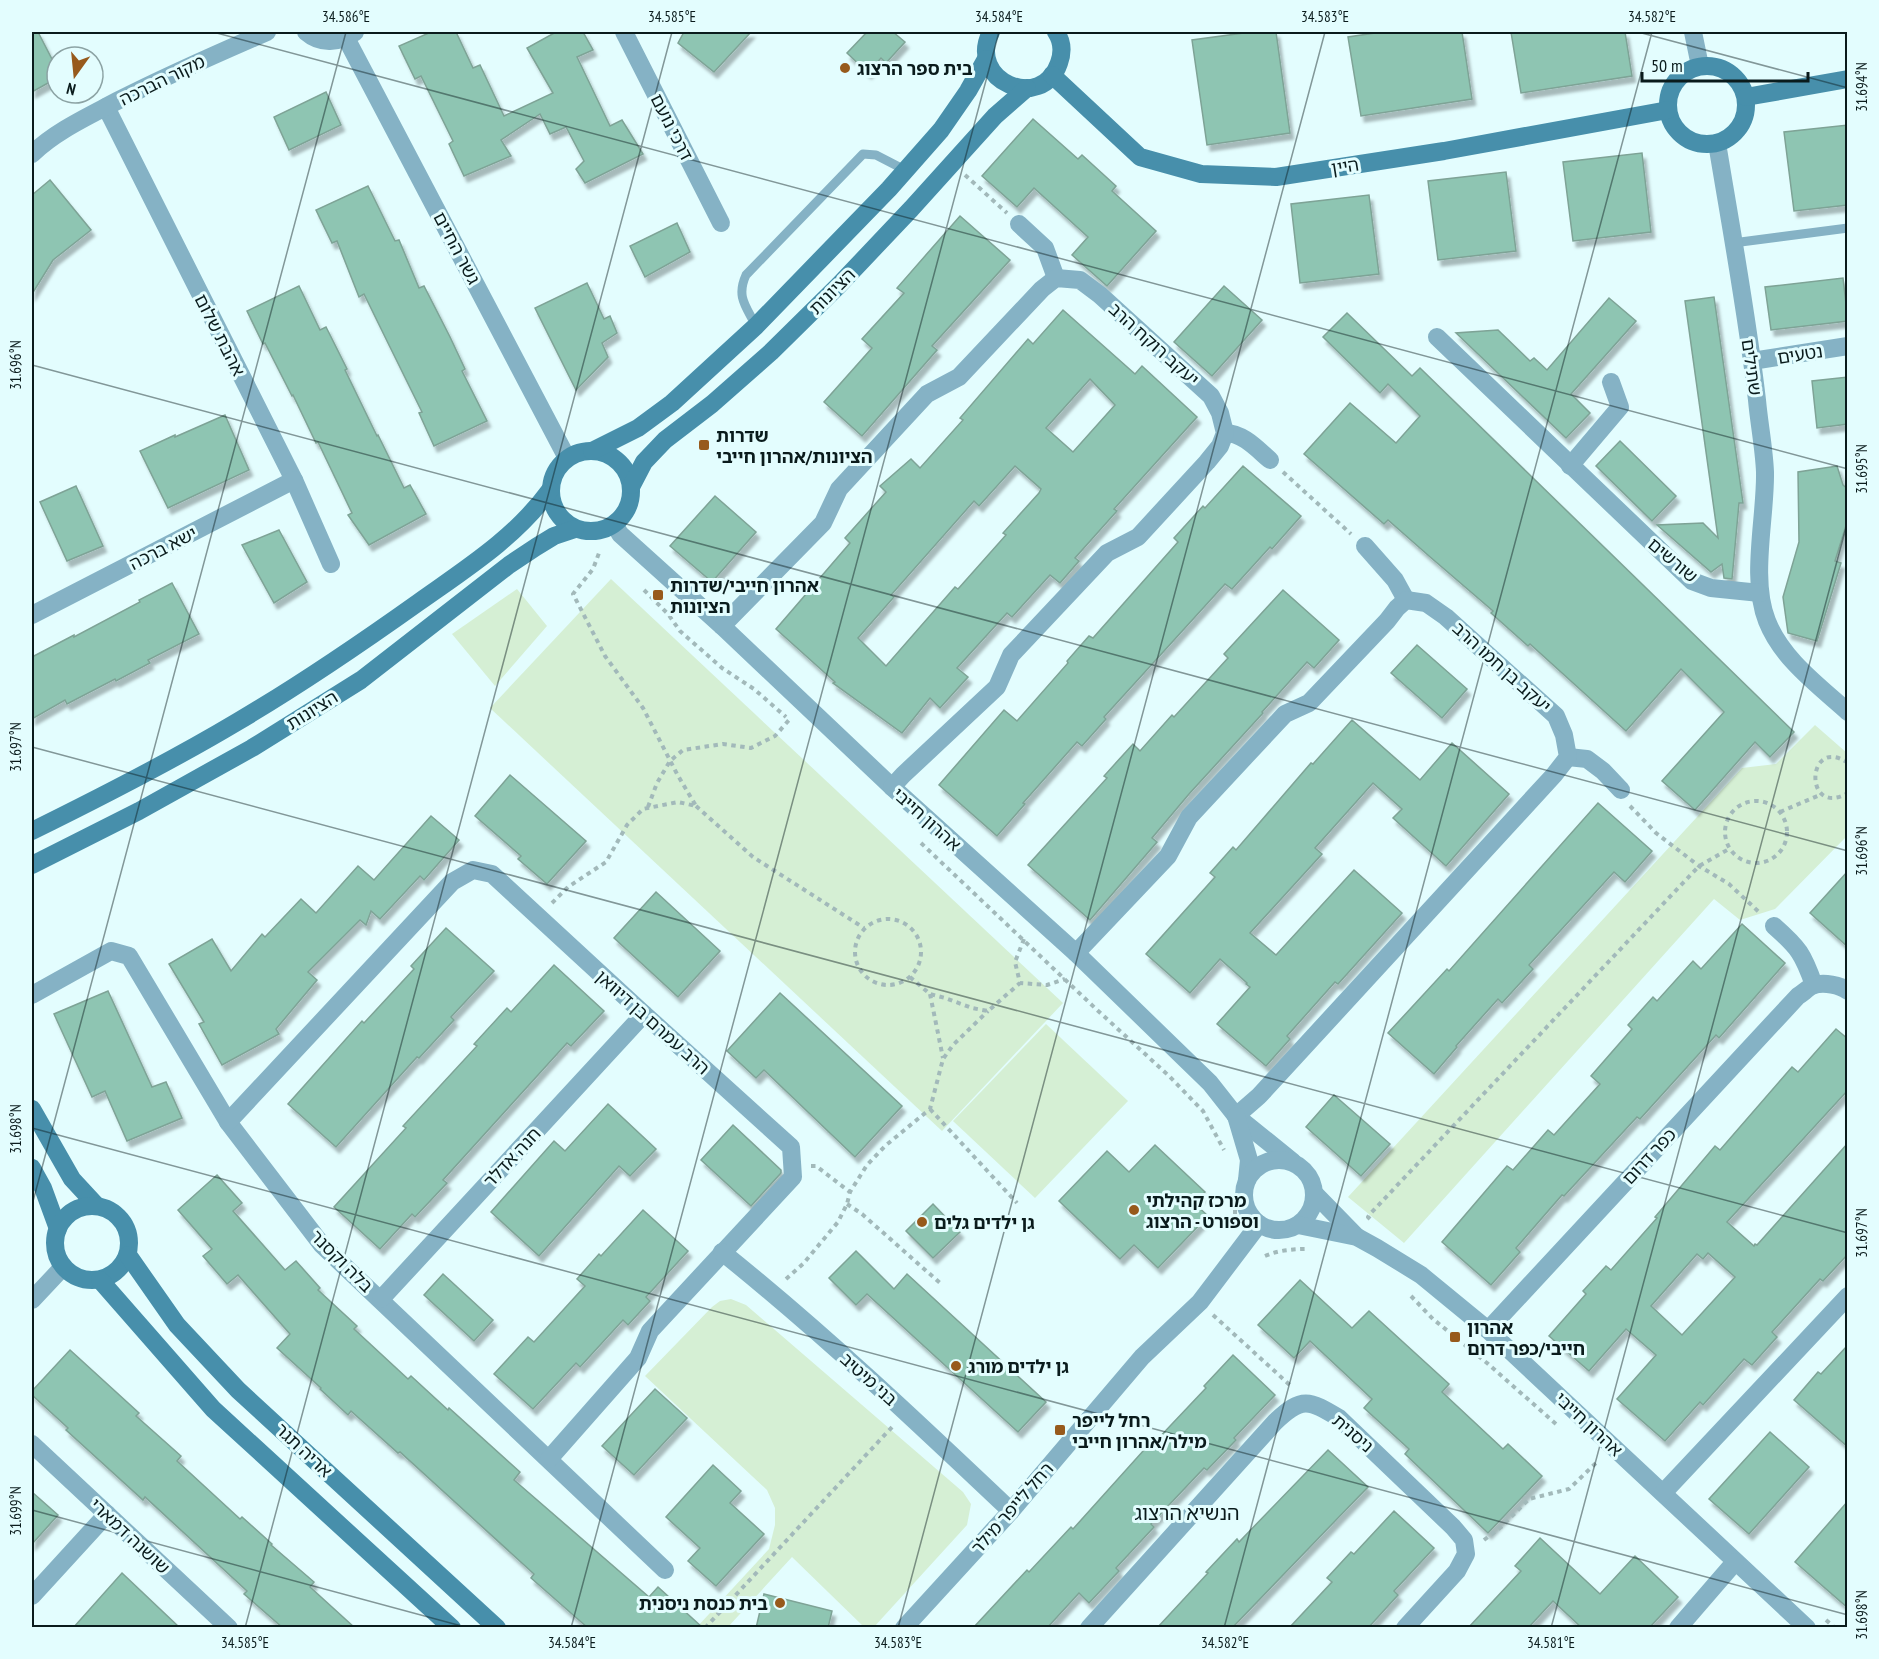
<svg xmlns="http://www.w3.org/2000/svg" width="1879" height="1659" font-family="'PT Sans Narrow','Noto Sans Hebrew',sans-serif">
<style>
.green{fill:#d5efd4}
.building{fill:#8ec5b2;stroke:#7ea396;stroke-width:1.5;fill-rule:evenodd;filter:url(#shadow)}
.lines{fill:none;stroke-linecap:round;stroke-linejoin:round}
.path{stroke:#a2b9ba;stroke-width:4;stroke-dasharray:4.5 4.5;stroke-linecap:butt}
.lane{stroke:#85b2c5;stroke-width:9}
.street{stroke:#85b2c5;stroke-width:18}
.secondary{stroke:#478fab;stroke-width:18}
.ticks{fill:none;stroke:#0a1b1c;stroke-width:1.5;stroke-opacity:0.45}
.poi-dot{fill:#975a1c;stroke:#e3fdfe;stroke-width:2}
.labels{text-anchor:middle;dominant-baseline:central;stroke-width:6;stroke-linejoin:round;paint-order:stroke}
.poi-label{font-size:18px;font-weight:bold;fill:#0a1b1c;stroke:#e3fdfe;text-anchor:start}
.street-label{font-size:18px;fill:#0a1b1c;stroke:#e3fdfe}
.neighbourhood-label{font-size:20px;fill:#0a1b1c;stroke:#e3fdfe}
.neatline{fill:none;stroke:#0a1b1c;stroke-width:2}
.ticks-label{font-size:15px;text-anchor:middle;fill:#0a1b1c}
</style>
<defs>
<filter id="shadow"><feDropShadow dx="3.5" dy="6" stdDeviation="1.5" flood-color="#0004"/></filter>
</defs>
<rect width="100%" height="100%" fill="#e3fdfe"/>
<!-- green -->
<g class="green">
<path d="M611 579 1063 1003 942 1131 490 708Z"/>
<path d="M517 589 547 626 495 686 452 634Z"/>
<path d="M1815 725 1847 753V836L1775 909 1740 920 1714 899 1404 1243 1348 1197 1742 768 1776 764Z"/>
<path d="M1046 1024 1128 1101 1035 1198 953 1121Z"/>
<path d="M731 1299 746 1305 963 1492 971 1504 967 1525 874 1627H864L792 1557 728 1627H697L769 1549 775 1525V1508L767 1490 645 1376 712 1307 720 1301Z"/>
</g>
<!-- building -->
<g class="building">
<path d="M32 32H38L57 69V78L32 92Z"/>
<path d="M431 32H456L473 68 480 65 504 116 553 93 527 48 556 32H583L593 50 577 57 610 126 622 120 643 154 585 183 576 169 584 161 566 127 550 134 540 114 501 140 511 156 464 176 449 144 453 141 421 76 415 79 399 46Z"/>
<path d="M684 32H751L714 72 678 43Z"/>
<path d="M867 32H893L905 42 886 63 881 58 868 73 847 53Z"/>
<path d="M1251 32H1276L1290 133 1207 145 1192 40Z"/>
<path d="M1382 32H1462L1472 99 1361 116 1348 37Z"/>
<path d="M1511 32H1625L1632 76 1521 93Z"/>
<path d="M326 92 341 125 289 150 274 117Z"/>
<path d="M1033 119 1078 159 1082 155 1116 186 1112 191 1156 231 1107 286 1072 255 1088 237 1034 188 1017 207 982 176Z"/>
<path d="M1848 125V205L1794 211 1784 132Z"/>
<path d="M1642 153 1651 232 1573 241 1563 162Z"/>
<path d="M1506 172 1516 251 1438 260 1428 181Z"/>
<path d="M50 180 91 230 53 260 32 294V195Z"/>
<path d="M368 186 395 241 399 240 419 288 424 286 450 337 465 369 462 371 487 421 434 446 419 413 422 412 388 343 364 294 359 297 337 241 332 243 316 210Z"/>
<path d="M1369 195 1379 274 1300 283 1291 204Z"/>
<path d="M960 216 1010 260 932 346 937 350 862 436 824 402 872 348 862 339 904 293 897 288Z"/>
<path d="M677 223 690 252 645 277 630 246Z"/>
<path d="M1843 278 1848 321 1771 330 1765 287Z"/>
<path d="M587 283 604 319 610 316 617 333 602 343 608 357 576 390 535 308Z"/>
<path d="M299 286 320 330 326 327 347 369 345 370 377 436 378 435 404 488 410 485 426 514 369 545 348 515 352 513 318 442 316 443 293 395 292 396 265 343 263 344 247 311Z"/>
<path d="M1224 286 1262 320 1212 376 1174 342Z"/>
<path d="M1714 297 1743 503H1739L1732 579 1724 578 1722 564 1711 572 1657 525 1703 523 1718 538 1685 301Z"/>
<path d="M1609 298 1636 321 1571 394 1590 413 1566 438 1456 333 1498 330 1530 361 1534 358 1547 370Z"/>
<path d="M1063 310 1135 374 1142 366 1197 417 1114 509 1117 511 1075 558 1079 561 1060 583 1050 575 1012 617 1007 613 957 668 968 677 940 708 930 698 902 733 833 683 835 682 776 629 850 543 845 538 886 492 880 486 911 459 920 468 963 420 960 418 1028 339 1033 344ZM1090 379 1115 405 1073 452 1046 428ZM1015 466 1041 489 1039 493 1003 533 1006 535 958 589 955 587 886 666 858 638 894 597 891 595 974 501 979 506Z"/>
<path d="M1347 313 1412 376 1420 368 1794 732 1770 757 1755 742 1695 810 1662 781 1724 712 1681 669 1626 731 1530 644 1528 646 1491 613 1493 611 1429 556 1388 520 1384 524 1304 454 1350 403 1396 443 1420 416 1388 384 1380 393 1323 337Z"/>
<path d="M1848 377V424L1817 428 1812 381Z"/>
<path d="M225 415 249 470 168 508 140 451 175 435V437Z"/>
<path d="M1620 441 1676 496 1652 521 1596 466Z"/>
<path d="M1243 466 1301 516 1272 549 1270 547 1232 589 1225 584 1104 717 1106 719 1082 746 1077 742 1023 803 1025 804 997 836 939 785 1004 710 1017 721 1068 663 1067 661 1089 636 1093 638 1178 542 1174 538 1203 506 1205 508Z"/>
<path d="M1837 466 1843 485 1848 489V519L1835 561 1841 563 1817 641 1788 633 1783 597 1799 542 1798 472Z"/>
<path d="M76 486 103 546 67 561 40 502Z"/>
<path d="M715 496 756 532 712 582 670 546Z"/>
<path d="M279 530 307 582 274 603 242 545Z"/>
<path d="M172 583 199 634 148 660 150 663 116 681 115 679 67 704 65 700 32 719V657L74 635V637L140 602 139 600Z"/>
<path d="M1283 590 1339 640 1314 668 1307 662 1262 712 1263 713 1189 794 1152 838 1157 842 1090 920 1028 865 1107 778 1104 776 1133 744 1140 751 1172 715 1174 717 1228 658 1224 654Z"/>
<path d="M1417 645 1467 689 1442 718 1391 673Z"/>
<path d="M1352 720 1420 780 1452 743 1509 794 1446 866 1393 818 1402 809 1373 783 1315 848 1322 854 1250 933 1276 955 1354 870 1402 913 1338 984 1335 982 1287 1036 1290 1039 1266 1066 1217 1024 1250 987 1246 984 1247 983 1220 959 1190 993 1146 954 1215 877 1210 873 1233 847 1236 850 1311 763 1313 764Z"/>
<path d="M510 775 586 841 547 884 518 859 521 856 475 816Z"/>
<path d="M1598 803 1652 851 1625 882 1614 872 1529 965 1533 969 1502 1003 1498 999 1456 1046 1457 1047 1434 1074 1388 1033 1447 969 1449 971Z"/>
<path d="M431 816 459 840 424 880 420 876 380 919 371 911 366 925 360 920 308 972 317 980 276 1029 279 1034 222 1065 199 1024 204 1022 169 964 212 939 231 971 262 934 265 937 301 899 316 913 358 866 374 880Z"/>
<path d="M1848 871V947L1810 913Z"/>
<path d="M656 892 720 951 678 997 614 938Z"/>
<path d="M1742 924 1785 963 1719 1038 1716 1035 1640 1119 1637 1117 1564 1196 1562 1195 1516 1248 1520 1252 1491 1285 1442 1242 1507 1166 1513 1170 1548 1130 1554 1135 1600 1084 1591 1076 1632 1029 1628 1025 1653 997 1657 1001 1693 961 1701 969Z"/>
<path d="M446 928 494 971 451 1017 454 1020 419 1058 417 1057 336 1147 288 1104 362 1021 364 1023 414 969 411 966Z"/>
<path d="M554 965 604 1011 571 1046 567 1043 443 1180 447 1183 415 1217 412 1214 380 1249 334 1207 406 1128 403 1126 477 1046 474 1044 507 1008 511 1012Z"/>
<path d="M108 991 152 1087 166 1082 182 1118 127 1141 105 1091 92 1097 54 1014Z"/>
<path d="M780 993 902 1106 855 1157 764 1070 756 1078 727 1051Z"/>
<path d="M1836 1029 1848 1039V1090L1727 1222 1754 1246 1755 1244 1757 1245 1848 1143V1254L1823 1281 1820 1279 1772 1332 1777 1337 1752 1365 1744 1359 1703 1405 1700 1402 1665 1441 1617 1399 1656 1355 1626 1329 1589 1371 1549 1336 1586 1294 1583 1291 1606 1266 1611 1270 1657 1218 1655 1217 1715 1146 1720 1150 1792 1067 1798 1072ZM1708 1253 1735 1277 1682 1335 1651 1306 1697 1254 1703 1259Z"/>
<path d="M1334 1095 1390 1144 1361 1176 1306 1127Z"/>
<path d="M608 1104 656 1149 630 1176 619 1166 539 1256 491 1212 554 1141 565 1151Z"/>
<path d="M733 1125 781 1170V1173L751 1206 701 1160Z"/>
<path d="M1155 1145 1205 1192 1194 1203 1208 1216 1158 1268 1134 1245 1120 1259 1059 1201 1107 1151 1129 1172Z"/>
<path d="M217 1175 242 1203 233 1211 285 1270 296 1261 320 1288 318 1290 357 1326 354 1329 408 1379 411 1376 448 1410 449 1408 520 1472 514 1480 649 1597 658 1587 703 1628H588L531 1578 534 1574 400 1452 398 1453 351 1411 348 1415 320 1389 321 1388 277 1348 290 1334 238 1275 227 1284 203 1256 212 1249 178 1210Z"/>
<path d="M933 1204 960 1232 933 1258 906 1231Z"/>
<path d="M643 1210 688 1251 646 1297 650 1301 628 1325 623 1320 580 1367 576 1363 533 1409 494 1374 528 1337 534 1342 585 1286 577 1279 599 1254 601 1256Z"/>
<path d="M856 1251 894 1289 907 1274 1046 1402 1018 1432 867 1294 856 1305 829 1278Z"/>
<path d="M443 1274 493 1320 474 1341 424 1295Z"/>
<path d="M1300 1280 1352 1328 1369 1311 1449 1384 1442 1392 1503 1449 1508 1444 1542 1476 1488 1533 1405 1454 1409 1449 1364 1408 1372 1399 1310 1341 1294 1358 1258 1325Z"/>
<path d="M1848 1345V1447L1794 1400 1818 1372 1821 1374Z"/>
<path d="M70 1350 139 1413 136 1416 181 1456 177 1461 240 1519 242 1517 272 1544 271 1545 314 1582 310 1587 355 1628H283L244 1594 247 1591 145 1497 143 1500 66 1430 68 1428 32 1395V1391Z"/>
<path d="M1233 1355 1275 1395 1234 1438 1236 1440 1207 1470 1204 1468 1151 1524 1154 1527 1116 1568 1119 1571 1089 1603 1079 1593 1047 1628H973L1027 1570 1029 1572 1071 1527 1073 1529 1152 1441 1154 1443 1206 1388 1204 1386Z"/>
<path d="M655 1389 687 1418 634 1475 602 1446Z"/>
<path d="M1770 1432 1809 1467 1749 1534 1709 1499Z"/>
<path d="M1328 1450 1368 1487 1336 1520 1232 1628H1157L1208 1573 1206 1572 1237 1539 1239 1542Z"/>
<path d="M713 1465 741 1491 730 1503 764 1534 716 1586 688 1561 700 1548 666 1517Z"/>
<path d="M32 1492 58 1515 32 1544Z"/>
<path d="M1848 1501V1608L1795 1562Z"/>
<path d="M1394 1511 1434 1548 1394 1591 1398 1595 1368 1628H1289L1332 1582 1327 1578 1351 1552 1354 1554Z"/>
<path d="M1540 1538 1600 1594 1635 1556 1678 1597 1649 1628H1582L1553 1601 1528 1628H1468L1521 1571 1515 1566Z"/>
<path d="M122 1573 180 1628H73Z"/>
<path d="M764 1594 832 1611 828 1628H756Z"/>
</g>
<g class="lines">
<!-- path -->
<g class="path">
<path d="M965 175 1007 213"/>
<path d="M1283 472 1351 534"/>
<path d="M644 590 668 614 680 631 722 668 754 689 786 717"/>
<path d="M1848 763C1806 734 1803 819 1848 793"/>
<circle cx="1756" cy="832" r="31"/>
<path d="M696 806 753 857 864 928"/>
<path d="M1630 806 1656 833 1699 866 1729 884 1760 913"/>
<path d="M648 807 657 783 670 761 683 750 723 744 751 748 775 736 789 720"/>
<path d="M1780 812 1822 794"/>
<path d="M921 843 1095 1008 1169 1076 1203 1111 1224 1150"/>
<path d="M552 903 568 887 606 862 627 825 643 809 678 802 696 806 677 774 643 708 605 656 573 594 593 569 599 553"/>
<circle cx="888" cy="952" r="33"/>
<path d="M1024 939 1015 962 1020 983 1047 985 1065 979"/>
<path d="M910 977 930 994 945 998 972 1008 988 1011 1020 983"/>
<path d="M930 994 943 1058"/>
<path d="M930 1109 1017 1203"/>
<path d="M811 1166H816L850 1192"/>
<path d="M847 1204 862 1214 940 1283"/>
<path d="M1370 1219 1368 1217 1371 1213 1699 866 1729 849"/>
<path d="M1235 1223V1195"/>
<path d="M1265 1256C1279 1250 1293 1249 1308 1249"/>
<path d="M786 1279 803 1264 838 1222 847 1204 850 1192 867 1165 885 1146 930 1109 943 1059 953 1045 988 1011"/>
<path d="M1411 1296 1433 1319 1487 1363 1556 1424"/>
<path d="M1213 1315 1292 1387"/>
<path d="M1484 1540 1501 1527 1529 1499 1569 1489 1598 1461"/>
<path d="M1826 1620 1835 1628"/>
<path d="M705 1628 893 1426"/>
</g>
<!-- lane -->
<g class="lane">
<path d="M1733 243 1848 228"/>
<path d="M756 326C746 306 736 297 746 275L863 154 876 155 905 170"/>
</g>
<!-- street -->
<g class="street">
<path d="M306 32C321 45 339 43 355 32"/>
<path d="M624 32 721 223"/>
<path d="M1693 32 1700 66"/>
<path d="M346 38 567 458"/>
<path d="M106 107 294 480 331 564"/>
<path d="M1717 143C1731 228 1747 314 1757 400 1759 423 1764 448 1765 472 1766 516 1750 579 1767 621 1782 659 1818 685 1848 712"/>
<path d="M32 154C56 131 87 117 117 101 166 76 216 54 267 32"/>
<path d="M1019 224 1045 248 1056 278"/>
<path d="M1437 337 1692 581 1711 588 1760 593"/>
<path d="M1752 361 1848 346"/>
<path d="M1225 433C1243 433 1257 449 1270 460"/>
<path d="M1570 466 1620 407 1611 382"/>
<path d="M615 525 620 534 722 626 892 787 1076 953 1210 1083 1236 1116 1293 1162"/>
<path d="M1365 546 1395 580 1406 600"/>
<path d="M32 615 294 480"/>
<path d="M722 626 823 523 839 489 927 394 959 377 1042 289 1056 278 1080 280 1100 295 1211 396 1220 413 1225 433 1220 446 1207 462 1138 537 1107 553 1011 655 997 687 903 775 892 787"/>
<path d="M1568 757 1587 759 1603 771 1621 790"/>
<path d="M1774 926C1799 948 1803 954 1814 985"/>
<path d="M1076 953 1168 856 1189 817 1285 714 1309 703 1387 621 1397 608 1406 600 1426 603 1446 617 1556 716 1564 735 1568 757 1554 775 1259 1096 1236 1116"/>
<path d="M32 995 111 951 129 956 228 1122 322 1245 665 1570"/>
<path d="M1236 1116 1249 1160 1247 1180"/>
<path d="M228 1122 452 882 473 870 492 874 644 1014 791 1147 793 1177 650 1331 638 1358 549 1459"/>
<circle cx="1279" cy="1195" r="35"/>
<path d="M1315 1194 1357 1237"/>
<path d="M1298 1225 1357 1237 1377 1248 1421 1275 1488 1330 1807 1628"/>
<path d="M722 1252C823 1333 917 1422 1011 1511"/>
<path d="M381 1299 644 1014"/>
<path d="M32 1300 63 1267"/>
<path d="M1488 1330 1798 996C1803 993 1809 987 1814 985 1824 982 1840 985 1848 991"/>
<path d="M32 1444 229 1628"/>
<path d="M1663 1493 1848 1296"/>
<path d="M32 1596 107 1514"/>
<path d="M904 1628 1011 1511 1142 1357 1200 1302 1259 1224"/>
<path d="M1089 1628 1275 1422C1302 1396 1309 1400 1339 1418L1453 1527 1464 1540 1466 1554 1457 1571 1405 1628"/>
<path d="M1678 1628 1735 1562"/>
</g>
<!-- secondary -->
<g class="secondary">
<path d="M991 32C966 81 1042 113 1059 63 1063 52 1062 41 1056 32"/>
<circle cx="1707" cy="105" r="39"/>
<path d="M1052 75 1140 157 1201 174 1276 177 1444 151 1668 110"/>
<path d="M1746 97 1848 79"/>
<circle cx="591" cy="491" r="40"/>
<path d="M592 451 638 428 672 403 756 326 889 189 941 130 968 91 986 59"/>
<path d="M632 485 644 462 665 440 712 404 771 352 839 285 911 209 995 116 1027 88"/>
<path d="M32 831C101 797 170 762 237 722 300 685 360 644 419 602 467 568 516 537 550 490"/>
<path d="M32 865 139 811 252 748 361 680 509 565 536 547 554 536 575 529"/>
<path d="M32 1109 72 1179 97 1206"/>
<path d="M32 1168 43 1188 58 1229"/>
<circle cx="92" cy="1243" r="37"/>
<path d="M128 1255 177 1325 238 1390 497 1628"/>
<path d="M100 1280 213 1409 452 1628"/>
</g>
</g>
<!-- ticks -->
<path class="ticks" d="M213 32 1848 469M1638 32 1848 88M32 365 1848 851M32 747 1848 1233M32 1128 1848 1615M32 1205 346 32M32 1510 469 1628M245 1628 672 32M571 1628 999 32M898 1628 1325 32M1224 1628 1652 32M1551 1628 1848 520"/>
<!-- markers -->
<g class="poi-dot">
<circle cx="845" cy="68" r="6"/>
<rect x="698" y="439" width="12" height="12" rx="3"/>
<rect x="652" y="589" width="12" height="12" rx="3"/>
<circle cx="1134" cy="1210" r="6"/>
<circle cx="922" cy="1222" r="6"/>
<rect x="1449" y="1331" width="12" height="12" rx="3"/>
<circle cx="956" cy="1366" r="6"/>
<rect x="1054" y="1424" width="12" height="12" rx="3"/>
<circle cx="780" cy="1603" r="6"/>
</g>
<g class="labels">
<!-- poi labels -->
<g class="poi-label">
<text x="857" y="68">בית ספר הרצוג</text>
<text x="716" y="435">שדרות<tspan x="716" dy="21">הציונות/אהרון חייבי</tspan></text>
<text x="670" y="585">אהרון חייבי/שדרות<tspan x="670" dy="21">הציונות</tspan></text>
<text x="1146" y="1200">מרכז קהילתי<tspan x="1146" dy="21">וספורט - הרצוג</tspan></text>
<text x="934" y="1222">גן ילדים גלים</text>
<text x="1467" y="1327">אהרון<tspan x="1467" dy="21">חייבי/כפר דרום</tspan></text>
<text x="968" y="1366">גן ילדים מורג</text>
<text x="1072" y="1420">רחל לייפר<tspan x="1072" dy="21">מילר/אהרון חייבי</tspan></text>
<text x="768" y="1603" text-anchor="end">בית כנסת ניסנית</text>
</g>
<!-- street labels -->
<g class="street-label">
<text transform="translate(162 80) rotate(-26)">מקור הברכה</text>
<text transform="translate(672 127) rotate(63)">דרכי נועם</text>
<text transform="translate(1345 166) rotate(-9)">היין</text>
<text transform="translate(457 248) rotate(62)">גשר החיים</text>
<text transform="translate(832 291) rotate(-45)">הציונות</text>
<text transform="translate(220 335) rotate(63)">אהבת שלום</text>
<text transform="translate(1154 344) rotate(42)">יעקב רוקח הרב</text>
<text transform="translate(1800 354) rotate(-9)">נטעים</text>
<text transform="translate(1752 367) rotate(82)">שתילים</text>
<text transform="translate(163 548) rotate(-27)">ישא ברכה</text>
<text transform="translate(1673 560) rotate(40)">שורשים</text>
<text transform="translate(1502 667) rotate(42)">יעקב בן חמו הרב</text>
<text transform="translate(312 710) rotate(-32)">הציונות</text>
<text transform="translate(927 819) rotate(42)">אהרון חייבי</text>
<text transform="translate(653 1022) rotate(42)">הרב עמרם בן דיוואן</text>
<text transform="translate(1649 1156) rotate(-47)">כפר דרום</text>
<text transform="translate(512 1157) rotate(-47)">חנה אדלר</text>
<text transform="translate(342 1261) rotate(45)">בלה וקסנר</text>
<text transform="translate(869 1379) rotate(42)">בני מיטיב</text>
<text transform="translate(1589 1424) rotate(43)">אהרון חייבי</text>
<text transform="translate(1353 1433) rotate(41)">ניסנית</text>
<text transform="translate(304 1450) rotate(43)">אריה תגר</text>
<text transform="translate(1012 1508) rotate(-49)">רחל לייפר מילר</text>
<text transform="translate(130 1536) rotate(43)">שושנה דמארי</text>
</g>
<!-- neighbourhood labels -->
<g class="neighbourhood-label">
<text x="1187" y="1513">הנשיא הרצוג</text>
</g>
</g>
<!-- border -->
<rect width="1879" height="1659" fill="none" stroke="#e3fdfe" stroke-width="66"/>
<!-- north arrow -->
<g transform="translate(75 75) rotate(195)"><circle r="28" fill="#e3fdfe" stroke="#8ca3a4" stroke-width="1.5"/>
<path d="M0-4.5L10 22L0 15L-10 22Z" fill="#975a1c"/>
<text y="-9" font-size="16" font-weight="bold" text-anchor="middle" fill="#0a1b1c">N</text>
</g>
<!-- scale -->
<path d="M1642 72v9h166v-9" fill="none" stroke="#0a1b1c" stroke-width="3"/>
<text x="1651" y="72" font-size="18" fill="#0a1b1c" stroke="#e3fdfe" stroke-width="4.5" paint-order="stroke">50 m</text>
<rect x="33" y="33" width="1813" height="1593" class="neatline"/>
<g class="ticks-label">
<text x="346" y="22">34.586°E</text>
<text x="672" y="22">34.585°E</text>
<text x="999" y="22">34.584°E</text>
<text x="1325" y="22">34.583°E</text>
<text x="1652" y="22">34.582°E</text>
<text transform="translate(1862 87) rotate(-90)" y="5">31.694°N</text>
<text transform="translate(16 365) rotate(-90)" y="5">31.696°N</text>
<text transform="translate(1862 469) rotate(-90)" y="5">31.695°N</text>
<text transform="translate(16 747) rotate(-90)" y="5">31.697°N</text>
<text transform="translate(1862 851) rotate(-90)" y="5">31.696°N</text>
<text transform="translate(16 1129) rotate(-90)" y="5">31.698°N</text>
<text transform="translate(1862 1233) rotate(-90)" y="5">31.697°N</text>
<text transform="translate(16 1511) rotate(-90)" y="5">31.699°N</text>
<text transform="translate(1862 1615) rotate(-90)" y="5">31.698°N</text>
<text x="245" y="1648">34.585°E</text>
<text x="572" y="1648">34.584°E</text>
<text x="898" y="1648">34.583°E</text>
<text x="1225" y="1648">34.582°E</text>
<text x="1551" y="1648">34.581°E</text>
</g>
</svg>
